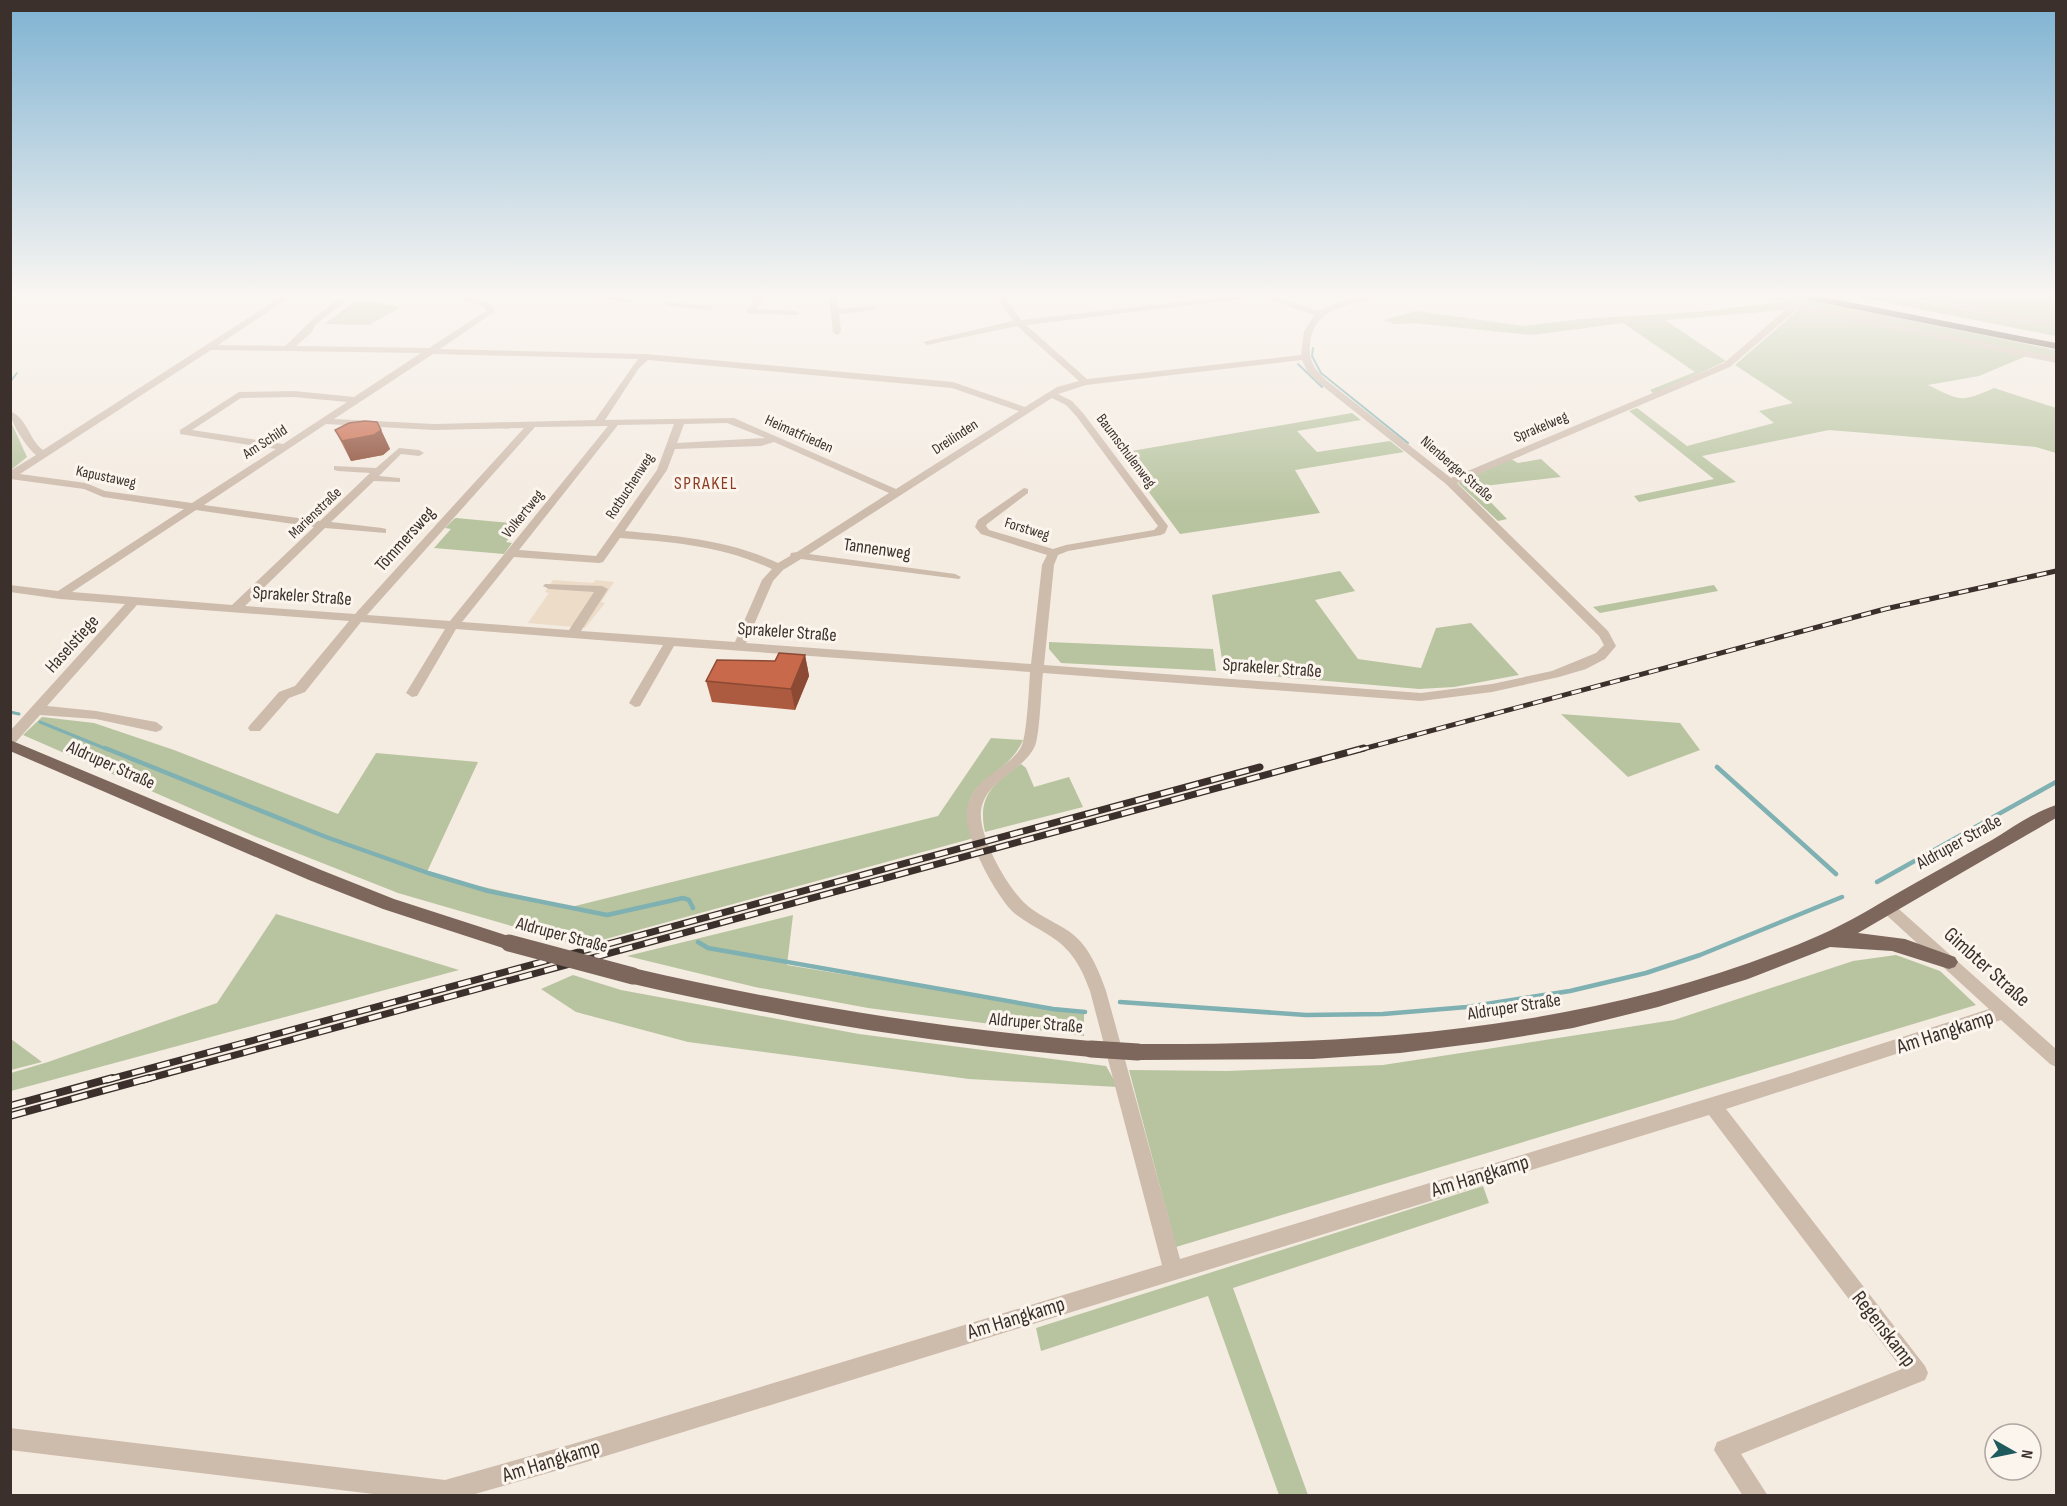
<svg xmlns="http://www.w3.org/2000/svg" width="2067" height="1506" font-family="'Sofia Sans Condensed',sans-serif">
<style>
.green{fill:#b8c4a0}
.plaza{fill:#ecdcc8}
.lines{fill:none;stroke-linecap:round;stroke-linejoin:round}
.stream-far2{stroke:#7fb0b2;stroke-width:2}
.stream-far1{stroke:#7fb0b2;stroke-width:3}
.stream{stroke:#7fb0b2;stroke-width:4.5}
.minor{fill:#cdbbac;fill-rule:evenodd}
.major{fill:#7d675c;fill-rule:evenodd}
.highway{fill:#5c4a42;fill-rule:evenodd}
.rail-far2-casing{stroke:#3b302b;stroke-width:5}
.rail-far1-casing{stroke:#3b302b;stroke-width:7}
.rail-casing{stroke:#3b302b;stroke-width:8}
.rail-far2{stroke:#fbf5ee;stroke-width:3;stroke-dasharray:10;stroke-linecap:butt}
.rail-far1{stroke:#fbf5ee;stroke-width:4.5;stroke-dasharray:13;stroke-linecap:butt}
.rail{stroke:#fbf5ee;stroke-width:5;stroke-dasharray:16;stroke-linecap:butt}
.major-bridge{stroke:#7d675c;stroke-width:17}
.wall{fill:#ac5a40}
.shaded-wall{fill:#8c4a34}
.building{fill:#c8694b;stroke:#8c4a34;stroke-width:1.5}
.labels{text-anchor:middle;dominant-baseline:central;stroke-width:6;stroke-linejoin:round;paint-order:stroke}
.far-street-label{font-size:15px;fill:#3b302b;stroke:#fbf5ee}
.far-quarter-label{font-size:18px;letter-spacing:1.5px;fill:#8c3b22;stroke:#fbf5ee}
.street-label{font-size:18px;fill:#3b302b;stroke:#fbf5ee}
.near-street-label{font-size:21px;fill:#3b302b;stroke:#fbf5ee}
</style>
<rect width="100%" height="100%" fill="#f4ebe1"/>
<!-- green -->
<g class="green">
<path d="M1756 297 1794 298 1786 310 1665 320 1726 361 1654 394 1650 390 1695 372 1623 323 1532 335 1415 323 1394 324 1384 320 1416 311 1524 326 1581 319 1697 312 1783 302Z"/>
<path d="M1857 297H1897L2056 327V336Z"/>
<path d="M1910 297H2056V324Z"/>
<path d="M358 299 401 307 369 325 325 324Z"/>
<path d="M1804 299 2056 350V358L1800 305Z"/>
<path d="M1799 309 2029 355 1979 376 1928 385C1961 401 1960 403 1994 388L2056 408V453L2036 447 1829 430 1702 456 1736 482 1639 502 1634 496 1714 479 1629 411 1637 408 1687 446 1774 423 1759 411 1793 403 1735 365Z"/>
<path d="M1352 413 1361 420 1297 431 1317 452 1390 441 1404 452 1295 470 1320 513 1180 534 1120 453Z"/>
<path d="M10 420 27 457 11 470H10Z"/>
<path d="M1511 459 1518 463 1541 459 1561 477 1476 487 1507 519 1498 521 1458 483Z"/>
<path d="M454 519 456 518 521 524 506 542 512 543 504 554 434 548 451 529 445 528Z"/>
<path d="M1340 571 1355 591 1315 600 1358 659 1421 668 1436 628 1471 623 1519 675 1454 687 1419 689 1224 672 1212 595Z"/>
<path d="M1714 585 1718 591 1600 613 1593 607Z"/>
<path d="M1049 642 1213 649 1216 671 1061 663 1049 649Z"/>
<path d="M1561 714 1680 723 1700 750 1628 777Z"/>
<path d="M42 717 94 723 174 750 338 814 376 753 478 762 426 874 571 907 938 816 991 738 1023 740C1005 783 951 776 974 838L580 946 398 893 254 836 23 735Z"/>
<path d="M1021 764 1026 768 1034 787 1069 777 1083 807 985 832C977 796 993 784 1021 764Z"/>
<path d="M276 914 459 970 11 1091V1073L48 1062 217 1003Z"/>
<path d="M793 915 787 965 1084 1014V1036L868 1008 755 987 627 956Z"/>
<path d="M1896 955 1940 971 1976 1005 1176 1247 1129 1070 1227 1071 1383 1065 1674 1020 1853 961Z"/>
<path d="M573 975 621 990 859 1034 1106 1066 1118 1087 969 1079 688 1042 576 1012 541 989Z"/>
<path d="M11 1039 42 1062 11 1070Z"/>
<path d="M1483 1186 1489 1203 1233 1288 1308 1495H1279L1208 1296 1041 1351 1036 1328Z"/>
</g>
<!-- plaza -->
<path class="plaza" d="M553 580 593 583 596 580 614 582 601 602 605 603 585 628 528 623 549 593 545 592Z"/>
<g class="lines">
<!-- stream-far2 -->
<g class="stream-far2">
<path d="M1313 348 1312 356 1321 373 1408 443"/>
<path d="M1298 364 1322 387"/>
<path d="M10 382 17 373"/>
</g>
<!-- stream-far1 -->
<g class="stream-far1">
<path d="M10 712 19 714"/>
<path d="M40 722 109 750"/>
</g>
<!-- stream -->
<g class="stream">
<path d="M105 748 326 837 428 873 488 891 607 915 683 898 689 900 693 908"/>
<path d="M1717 767 1836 874"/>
<path d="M1877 882 2056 782"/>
<path d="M698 942 708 948 1053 1009 1085 1012"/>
<path d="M1120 1002 1306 1015 1383 1014 1467 1007 1570 991 1646 973 1700 955 1842 897"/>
</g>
<!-- minor -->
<g class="minor">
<path d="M281 297H290L218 345 285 346C301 332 330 297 351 297L315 325 312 332 296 346 429 348 486 311 485 308 460 297C472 296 486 300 495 308L494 312 440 349 646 354 953 382 1025 407 1057 387 1079 381 1017 326 927 345 923 342 1013 321 997 297H1005L1021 320 1224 297H1246L1242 299 1026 325 1087 379 1301 355 1304 332 1314 315 1264 297H1275L1319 311C1336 301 1357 297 1377 297 1373 300 1366 301 1360 302 1335 308 1313 315 1310 343 1308 360 1314 369 1326 380L1451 478 1724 363 1791 305 1795 297H1803L1800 305 2056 357V363L1797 309 1730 367 1457 483 1608 631 1616 646 1605 659 1586 669 1559 677 1492 692 1421 701 1043 673C1041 689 1040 733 1035 746 1023 772 985 780 981 811 978 836 1009 892 1029 907 1045 920 1067 926 1081 942 1093 956 1100 974 1106 991L1180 1259 1788 1074 1989 1009 1882 911 1879 907 1882 903 1887 901 1892 903 2056 1049V1067L2050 1064 2001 1020 1726 1109 1925 1366 1928 1373 1925 1380 1741 1454 1768 1496H1743L1714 1450 1717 1442 1902 1369 1709 1115 583 1463 468 1496H390L10 1450V1428L445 1480 583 1441 1162 1265 1090 991C1081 966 1071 948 1047 934 1036 927 1023 921 1013 912 995 894 963 835 967 810 973 774 1011 770 1022 745 1027 732 1029 689 1030 672L674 646 640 706 635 707 629 703 663 645 456 629 417 696 412 697 406 693 445 629 361 622 305 692 289 698 260 731H250L248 728 250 725 279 692 295 686 349 621 137 605 47 706 96 711 156 722 163 727 161 730 156 732 96 719 40 715 15 743 10 745V731L125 604 60 599 10 592V585L58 591 184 509 103 497 84 489 10 479V471L36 455C27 448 10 422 10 411 28 419 29 440 43 450ZM211 350 421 353 354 397 294 391 239 392 180 430V434L276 449 192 503 105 491 86 483 20 474ZM433 354 638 359 595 420 434 424 334 419ZM648 360 952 388 1019 411 896 489 734 418 605 420 639 368ZM1302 360 1308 373 1320 384 1446 484 1599 636 1604 645 1596 653 1552 671 1492 684 1421 693 1044 665 1054 565 1058 555 1068 551 1161 535 1165 533 1168 526 1083 413 1072 401 1058 394 1086 385ZM294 397 347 402 283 444 192 430 241 398ZM1052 398 1066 405 1077 417 1158 526 1154 530 1066 545 1053 549 989 530 986 526 987 524 1028 493V489L1024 488 978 520 975 527 981 534 1047 555 1042 565 1031 664 746 643 773 581 783 570 801 559 959 579 961 577 955 574 809 554ZM727 423 765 438 677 443 684 424ZM326 424 434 430 524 428 355 614 245 606 325 528 386 533V529L382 528 331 522 374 481 400 482V478L379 476 401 454 419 456 424 453 419 450 399 448 376 468 334 466V470L338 471 370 473 320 521 204 505ZM674 424 657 470 596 556 519 550 618 425ZM608 426 450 621 367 615 535 427ZM774 442 889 493 797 552 791 553 790 556 778 563C729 540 678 536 625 531L667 470 675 449 761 446ZM196 510 314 527 232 605 72 592ZM620 538C673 542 723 546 772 569L762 580 735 642 581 631 608 589 602 586 545 584 543 586 549 589 594 592 569 630 462 622 514 557 599 563 603 562Z"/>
<path d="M595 297H616L635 301 631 303Z"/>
<path d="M756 297H764L757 309 796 311 800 313 796 315 748 313 747 311Z"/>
<path d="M829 297H837L838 309 874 306 878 308 874 310 839 314 841 332 837 335 833 332Z"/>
<path d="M1901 297H1916L2056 322V327Z"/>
<path d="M666 302 710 306 714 308 710 310 669 306 665 304Z"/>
</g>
<!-- major -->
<g class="major">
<path d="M10 740 321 870 394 899 515 938 518 943 515 948 509 950 383 909 309 880 10 751Z"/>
<path d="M2056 805V818L1858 933 1905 939 1955 957 1958 962 1955 967 1949 969 1892 951 1830 947 1748 979 1658 1007 1573 1028 1487 1042 1400 1053 1313 1059 1138 1060 1131 1058 1129 1052 1131 1046 1138 1044C1369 1045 1603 1029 1818 936 1848 923 1875 906 1903 890 1933 873 1963 856 1992 840 2012 828 2034 812 2056 805Z"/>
<path d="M633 968C784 1003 936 1028 1091 1041L1098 1043 1100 1049 1098 1055 1091 1057C936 1044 784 1019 633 984L627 981 624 976 627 971Z"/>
</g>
<!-- highway -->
<path class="highway" d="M1804 297H1824L2056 343V349L1809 300Z"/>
<defs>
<path id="rail-far2" d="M1359 750 1885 609 2056 571"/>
<g id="rail-far1">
<path d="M107 1080 1260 767"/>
<path d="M143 1080 1364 748"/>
</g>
<g id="rail">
<path d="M10 1106 112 1078"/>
<path d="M10 1116 149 1078"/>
</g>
</defs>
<!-- rail-far2 casing -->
<use href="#rail-far2" class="rail-far2-casing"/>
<!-- rail-far1 casing -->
<use href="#rail-far1" class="rail-far1-casing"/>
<!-- rail casing -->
<use href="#rail" class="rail-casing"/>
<!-- rail-far2 -->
<use href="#rail-far2" class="rail-far2"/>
<!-- rail-far1 -->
<use href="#rail-far1" class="rail-far1"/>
<!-- rail -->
<use href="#rail" class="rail"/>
<!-- major-bridge -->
<g class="major-bridge">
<path d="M509 943 633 976"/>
<path d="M1091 1049 1138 1052"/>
</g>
</g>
<!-- wall -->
<g class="wall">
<path d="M335 430H381L390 449 383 455 351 461Z"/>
<path d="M805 655 809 676 795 710 712 702 706 681 775 661Z"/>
</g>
<!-- shaded-wall -->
<g class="shaded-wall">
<path d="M381 430 390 449 383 455 351 461 342 441Z"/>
<path d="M805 655 809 676 795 710 791 689Z"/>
</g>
<!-- building -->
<g class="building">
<path d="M365 421 377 422 381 430 374 435 342 441 335 430 349 423Z"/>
<path d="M779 653 805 655 791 689 706 681 717 660 775 661Z"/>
</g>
<!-- sky -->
<linearGradient id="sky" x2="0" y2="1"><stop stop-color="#7eb2d2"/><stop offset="0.58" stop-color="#faf6f2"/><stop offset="1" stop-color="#faf6f2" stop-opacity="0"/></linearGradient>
<rect width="2067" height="508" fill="url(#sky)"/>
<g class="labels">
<!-- far-street labels -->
<g class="far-street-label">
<text transform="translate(1541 427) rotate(-23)">Sprakelweg</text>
<text transform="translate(799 434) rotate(24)">Heimatfrieden</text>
<text transform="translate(955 437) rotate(-33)">Dreilinden</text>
<text transform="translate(265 442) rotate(-33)">Am Schild</text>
<text transform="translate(1126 451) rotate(53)">Baumschulenweg</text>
<text transform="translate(1457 469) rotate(41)">Nienberger Straße</text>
<text transform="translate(106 477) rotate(12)">Kapustaweg</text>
<text transform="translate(630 486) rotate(-57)">Rotbuchenweg</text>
<text transform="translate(315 513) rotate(-44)">Marienstraße</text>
<text transform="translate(523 514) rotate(-51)">Volkertweg</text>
<text transform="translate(1027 529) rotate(17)">Forstweg</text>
</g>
<!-- far-quarter labels -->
<g class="far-quarter-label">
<text x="706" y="483">SPRAKEL</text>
</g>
<!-- street labels -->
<g class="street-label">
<text transform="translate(405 539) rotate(-48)">Tömmersweg</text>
<text transform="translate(877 549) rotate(8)">Tannenweg</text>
<text transform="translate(302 596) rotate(4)">Sprakeler Straße</text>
<text transform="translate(787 632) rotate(4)">Sprakeler Straße</text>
<text transform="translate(72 644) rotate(-48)">Haselstiege</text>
<text transform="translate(1272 668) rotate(4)">Sprakeler Straße</text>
<text transform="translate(111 765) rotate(24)">Aldruper Straße</text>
<text transform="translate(1959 842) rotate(-29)">Aldruper Straße</text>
<text transform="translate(562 935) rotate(15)">Aldruper Straße</text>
<text transform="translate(1514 1007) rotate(-9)">Aldruper Straße</text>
<text transform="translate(1036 1023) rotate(5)">Aldruper Straße</text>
</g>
<!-- near-street labels -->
<g class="near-street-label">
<text transform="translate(1987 967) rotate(42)">Gimbter Straße</text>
<text transform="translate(1945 1032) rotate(-18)">Am Hangkamp</text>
<text transform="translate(1480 1176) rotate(-17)">Am Hangkamp</text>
<text transform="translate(1016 1318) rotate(-17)">Am Hangkamp</text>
<text transform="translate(1884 1329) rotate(52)">Regenskamp</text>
<text transform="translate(551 1461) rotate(-17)">Am Hangkamp</text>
</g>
</g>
<!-- border -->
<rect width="2067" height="1506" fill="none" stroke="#3b302b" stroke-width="24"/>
<!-- north arrow -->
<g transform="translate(2013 1452) rotate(99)"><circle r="28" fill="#fbf5ee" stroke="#aea6a0" stroke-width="1.5"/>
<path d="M0-4.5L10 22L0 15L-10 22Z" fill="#1f5a5e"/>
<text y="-9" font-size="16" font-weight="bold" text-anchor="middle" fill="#3b302b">N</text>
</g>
</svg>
